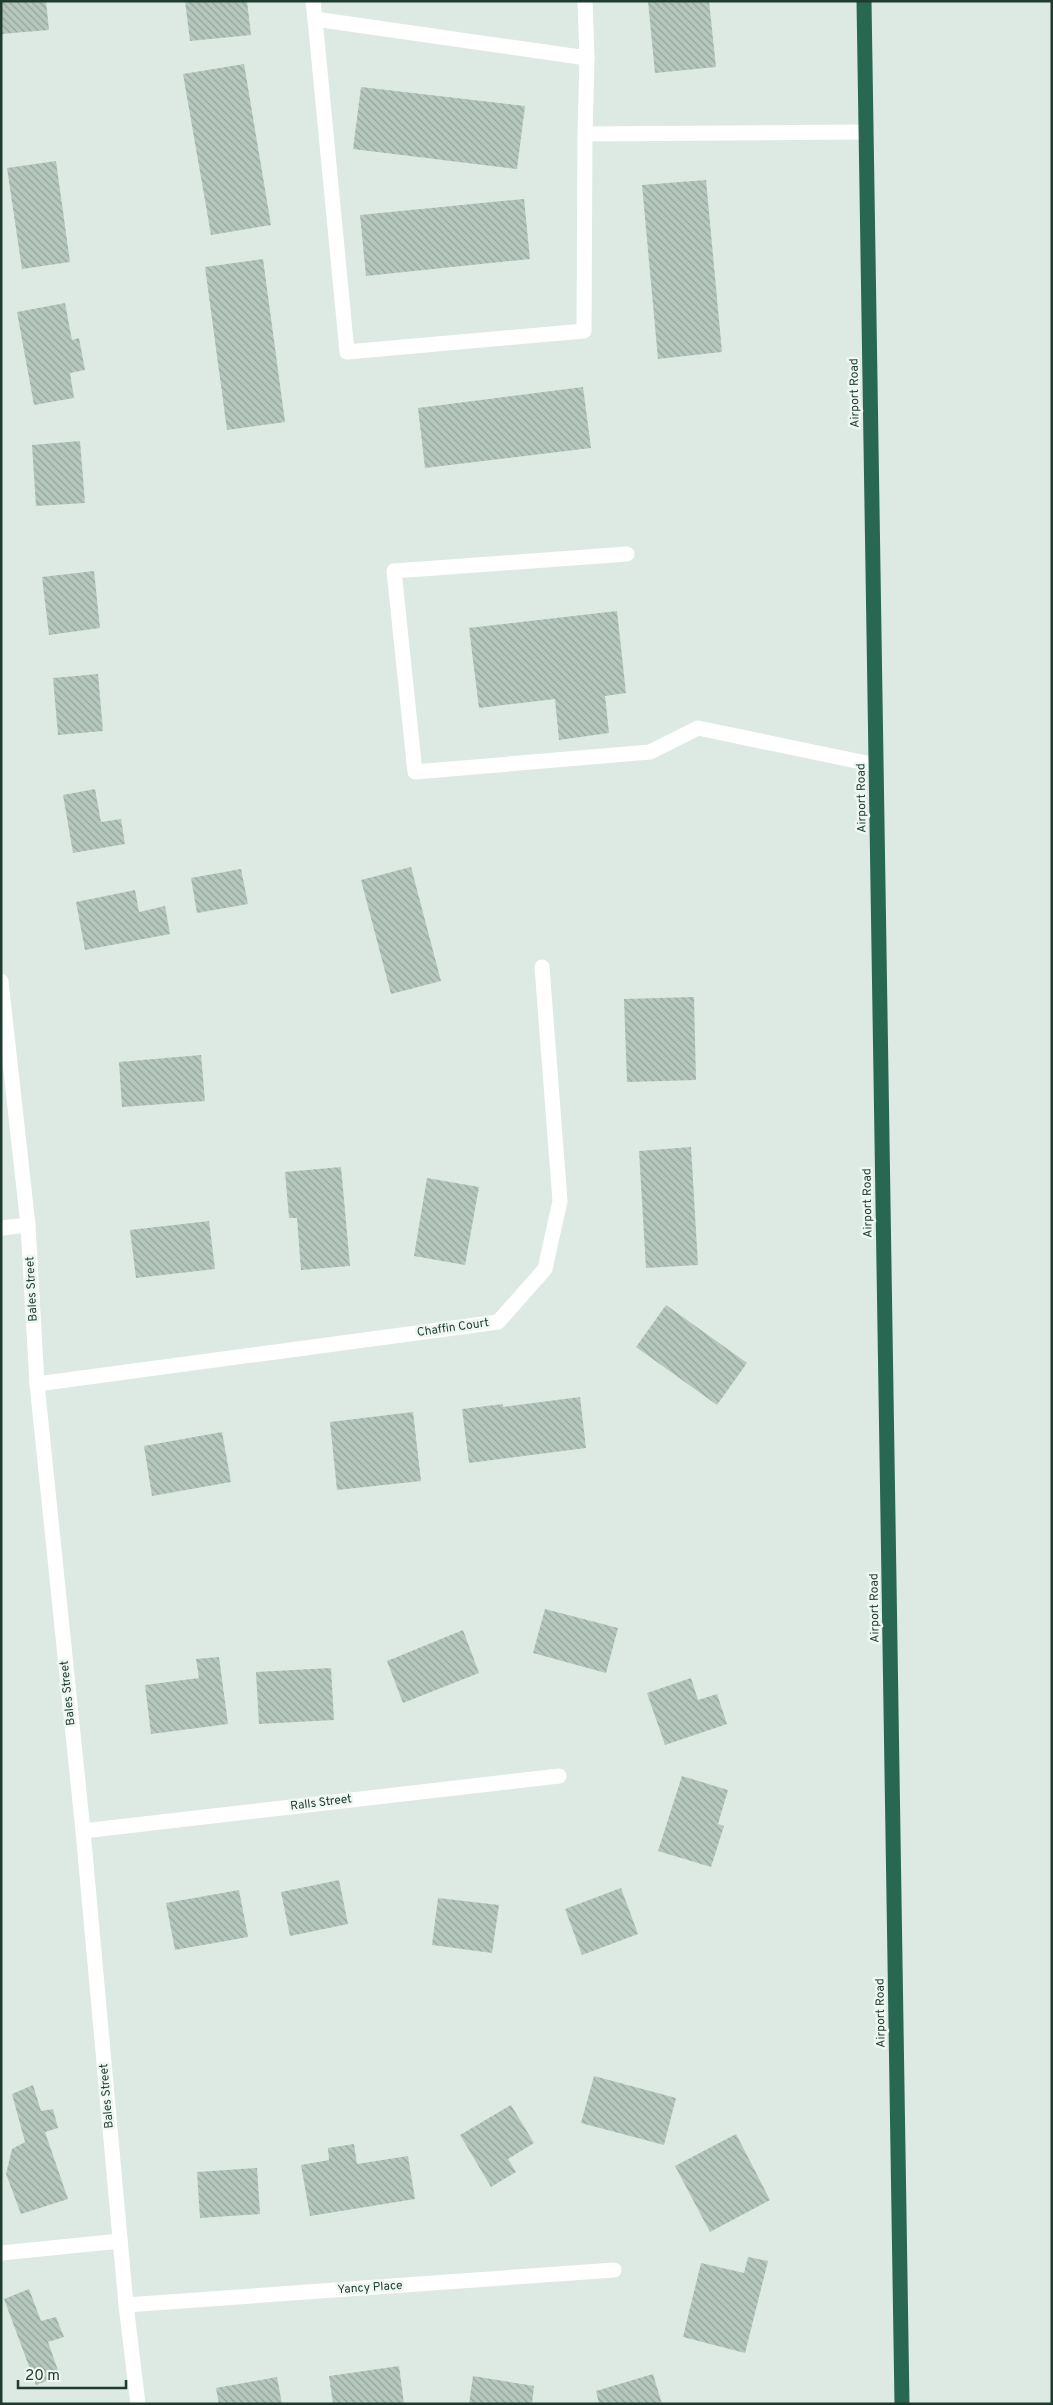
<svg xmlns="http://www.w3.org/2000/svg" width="1053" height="2405" font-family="Overpass,sans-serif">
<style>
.building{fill:url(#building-back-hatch)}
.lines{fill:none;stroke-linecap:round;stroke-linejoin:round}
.minor{stroke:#fff;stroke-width:15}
.highway{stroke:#286853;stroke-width:15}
.labels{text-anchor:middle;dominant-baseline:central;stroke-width:5;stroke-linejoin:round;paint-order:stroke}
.street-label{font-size:12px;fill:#1e3b2f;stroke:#eef7f1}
</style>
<defs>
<pattern id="building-back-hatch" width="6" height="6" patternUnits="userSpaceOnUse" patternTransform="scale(1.25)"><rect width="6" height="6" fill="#b6c8be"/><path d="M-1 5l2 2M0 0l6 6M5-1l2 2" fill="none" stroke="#93a49b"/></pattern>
</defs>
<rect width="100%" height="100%" fill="#ddeae3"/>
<!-- building -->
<g class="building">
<path d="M1 1H46L49 30 1 34Z"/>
<path d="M185 1H247L251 35 190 41Z"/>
<path d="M648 1H709L716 67 655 73Z"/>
<path d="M244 64 271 225 211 235 183 74Z"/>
<path d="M361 87 525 106 517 169 353 149Z"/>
<path d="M56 161 70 262 22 269 7 168Z"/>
<path d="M706 180 722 352 658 359 642 185Z"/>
<path d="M524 199 530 259 366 276 360 215Z"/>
<path d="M263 259 285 422 227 430 205 267Z"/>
<path d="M65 303 72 340 79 338 85 370 70 373 74 398 34 405 17 312Z"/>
<path d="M583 387 591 448 425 468 418 408Z"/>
<path d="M80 441 85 503 36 506 32 445Z"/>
<path d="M94 571 100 628 49 635 42 577Z"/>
<path d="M617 611 626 693 605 696 609 733 559 740 555 699 479 708 469 628Z"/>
<path d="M98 674 103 731 58 735 53 678Z"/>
<path d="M95 789 101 822 121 819 125 844 73 853 63 795Z"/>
<path d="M411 867 441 981 391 994 361 880Z"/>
<path d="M241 869 248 904 197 913 191 878Z"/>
<path d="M135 890 139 912 165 906 170 934 85 950 76 902Z"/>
<path d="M694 997 696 1080 627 1082 624 999Z"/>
<path d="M201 1055 205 1101 122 1107 119 1062Z"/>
<path d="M691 1147 698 1265 646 1268 639 1151Z"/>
<path d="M341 1167 350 1266 301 1270 297 1218H289L285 1172Z"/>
<path d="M427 1178 479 1187 465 1265 414 1256Z"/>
<path d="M209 1221 215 1269 136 1278 130 1230Z"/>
<path d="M666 1305 747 1363 717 1405 636 1347Z"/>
<path d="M580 1397 586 1448 469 1463 462 1409 503 1404V1407Z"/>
<path d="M413 1412 421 1481 337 1490 330 1422Z"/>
<path d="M222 1432 231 1482 152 1496 144 1446Z"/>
<path d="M545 1609 618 1628 606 1673 533 1653Z"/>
<path d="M463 1630 479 1673 403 1703 387 1661Z"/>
<path d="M219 1657 228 1724 151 1734 145 1685 199 1678 196 1659Z"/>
<path d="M331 1668 334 1720 259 1724 256 1672Z"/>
<path d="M691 1678 698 1700 717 1694 727 1724 665 1745 647 1693Z"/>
<path d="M682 1776 728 1790 718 1824 724 1826 711 1867 658 1851Z"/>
<path d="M339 1880 348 1924 290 1936 281 1892Z"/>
<path d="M621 1888 638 1934 582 1955 565 1909Z"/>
<path d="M239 1890 248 1937 175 1950 166 1903Z"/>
<path d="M438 1898 499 1905 492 1953 432 1945Z"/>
<path d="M594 2076 676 2098 664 2145 581 2123Z"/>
<path d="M33 2085 41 2111 53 2109 58 2128 45 2132 68 2199 21 2214 6 2174 12 2149 25 2142 12 2094Z"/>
<path d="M511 2105 534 2143 508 2159 516 2172 491 2187 460 2135Z"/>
<path d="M736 2134 770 2200 710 2232 675 2166Z"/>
<path d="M354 2144 357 2164 408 2156 415 2199 310 2216 301 2165 329 2160 328 2148Z"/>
<path d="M257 2168 260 2214 200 2218 197 2172Z"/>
<path d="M748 2257 768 2261 745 2353 683 2337 701 2263 744 2273Z"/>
<path d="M29 2289 41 2321 56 2317 64 2337 48 2342 60 2376 36 2385 4 2299Z"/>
<path d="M399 2366 404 2404H333L329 2376Z"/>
<path d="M653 2374 662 2404H599L596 2391Z"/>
<path d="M473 2376 534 2386 532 2404H469Z"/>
<path d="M277 2377 282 2404H219L216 2388Z"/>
</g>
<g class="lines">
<!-- minor -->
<g class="minor">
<path d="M313 1 315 19"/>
<path d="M585 1 587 58"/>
<path d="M585 134 584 331 347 352 315 19 587 58 585 134 866 132"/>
<path d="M627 554 394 571 415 772 650 752 698 728 876 765"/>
<path d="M1 981 28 1225 37 1384 83 1831 126 2305 138 2404"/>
<path d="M1 1228 28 1225"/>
<path d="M37 1384 498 1322 545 1269 560 1201 542 967"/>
<path d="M83 1831 559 1776"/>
<path d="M1 2253 120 2241"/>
<path d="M126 2305 614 2270"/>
</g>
<!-- highway -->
<path class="highway" d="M864 1 902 2404"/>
</g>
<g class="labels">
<!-- street labels -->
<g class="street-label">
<text transform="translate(855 393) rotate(-91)">Airport Road</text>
<text transform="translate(862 798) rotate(-91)">Airport Road</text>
<text transform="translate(868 1203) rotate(-91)">Airport Road</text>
<text transform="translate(32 1289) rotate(-93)">Bales Street</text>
<text transform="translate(453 1328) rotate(-8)">Chaffin Court</text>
<text transform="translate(875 1608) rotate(-91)">Airport Road</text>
<text transform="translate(68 1693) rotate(-96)">Bales Street</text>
<text transform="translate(321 1803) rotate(-7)">Ralls Street</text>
<text transform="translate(881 2013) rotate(-91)">Airport Road</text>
<text transform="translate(107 2096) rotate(-95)">Bales Street</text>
<text transform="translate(370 2288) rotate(-4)">Yancy Place</text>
</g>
</g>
<!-- border -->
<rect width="1053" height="2405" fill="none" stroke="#1e3b2f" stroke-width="5"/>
<!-- scale -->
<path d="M18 2380v8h108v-8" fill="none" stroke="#1e3b2f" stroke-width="2.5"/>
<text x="25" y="2380" font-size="15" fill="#1e3b2f" stroke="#eef7f1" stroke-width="4" paint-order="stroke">20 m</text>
</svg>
